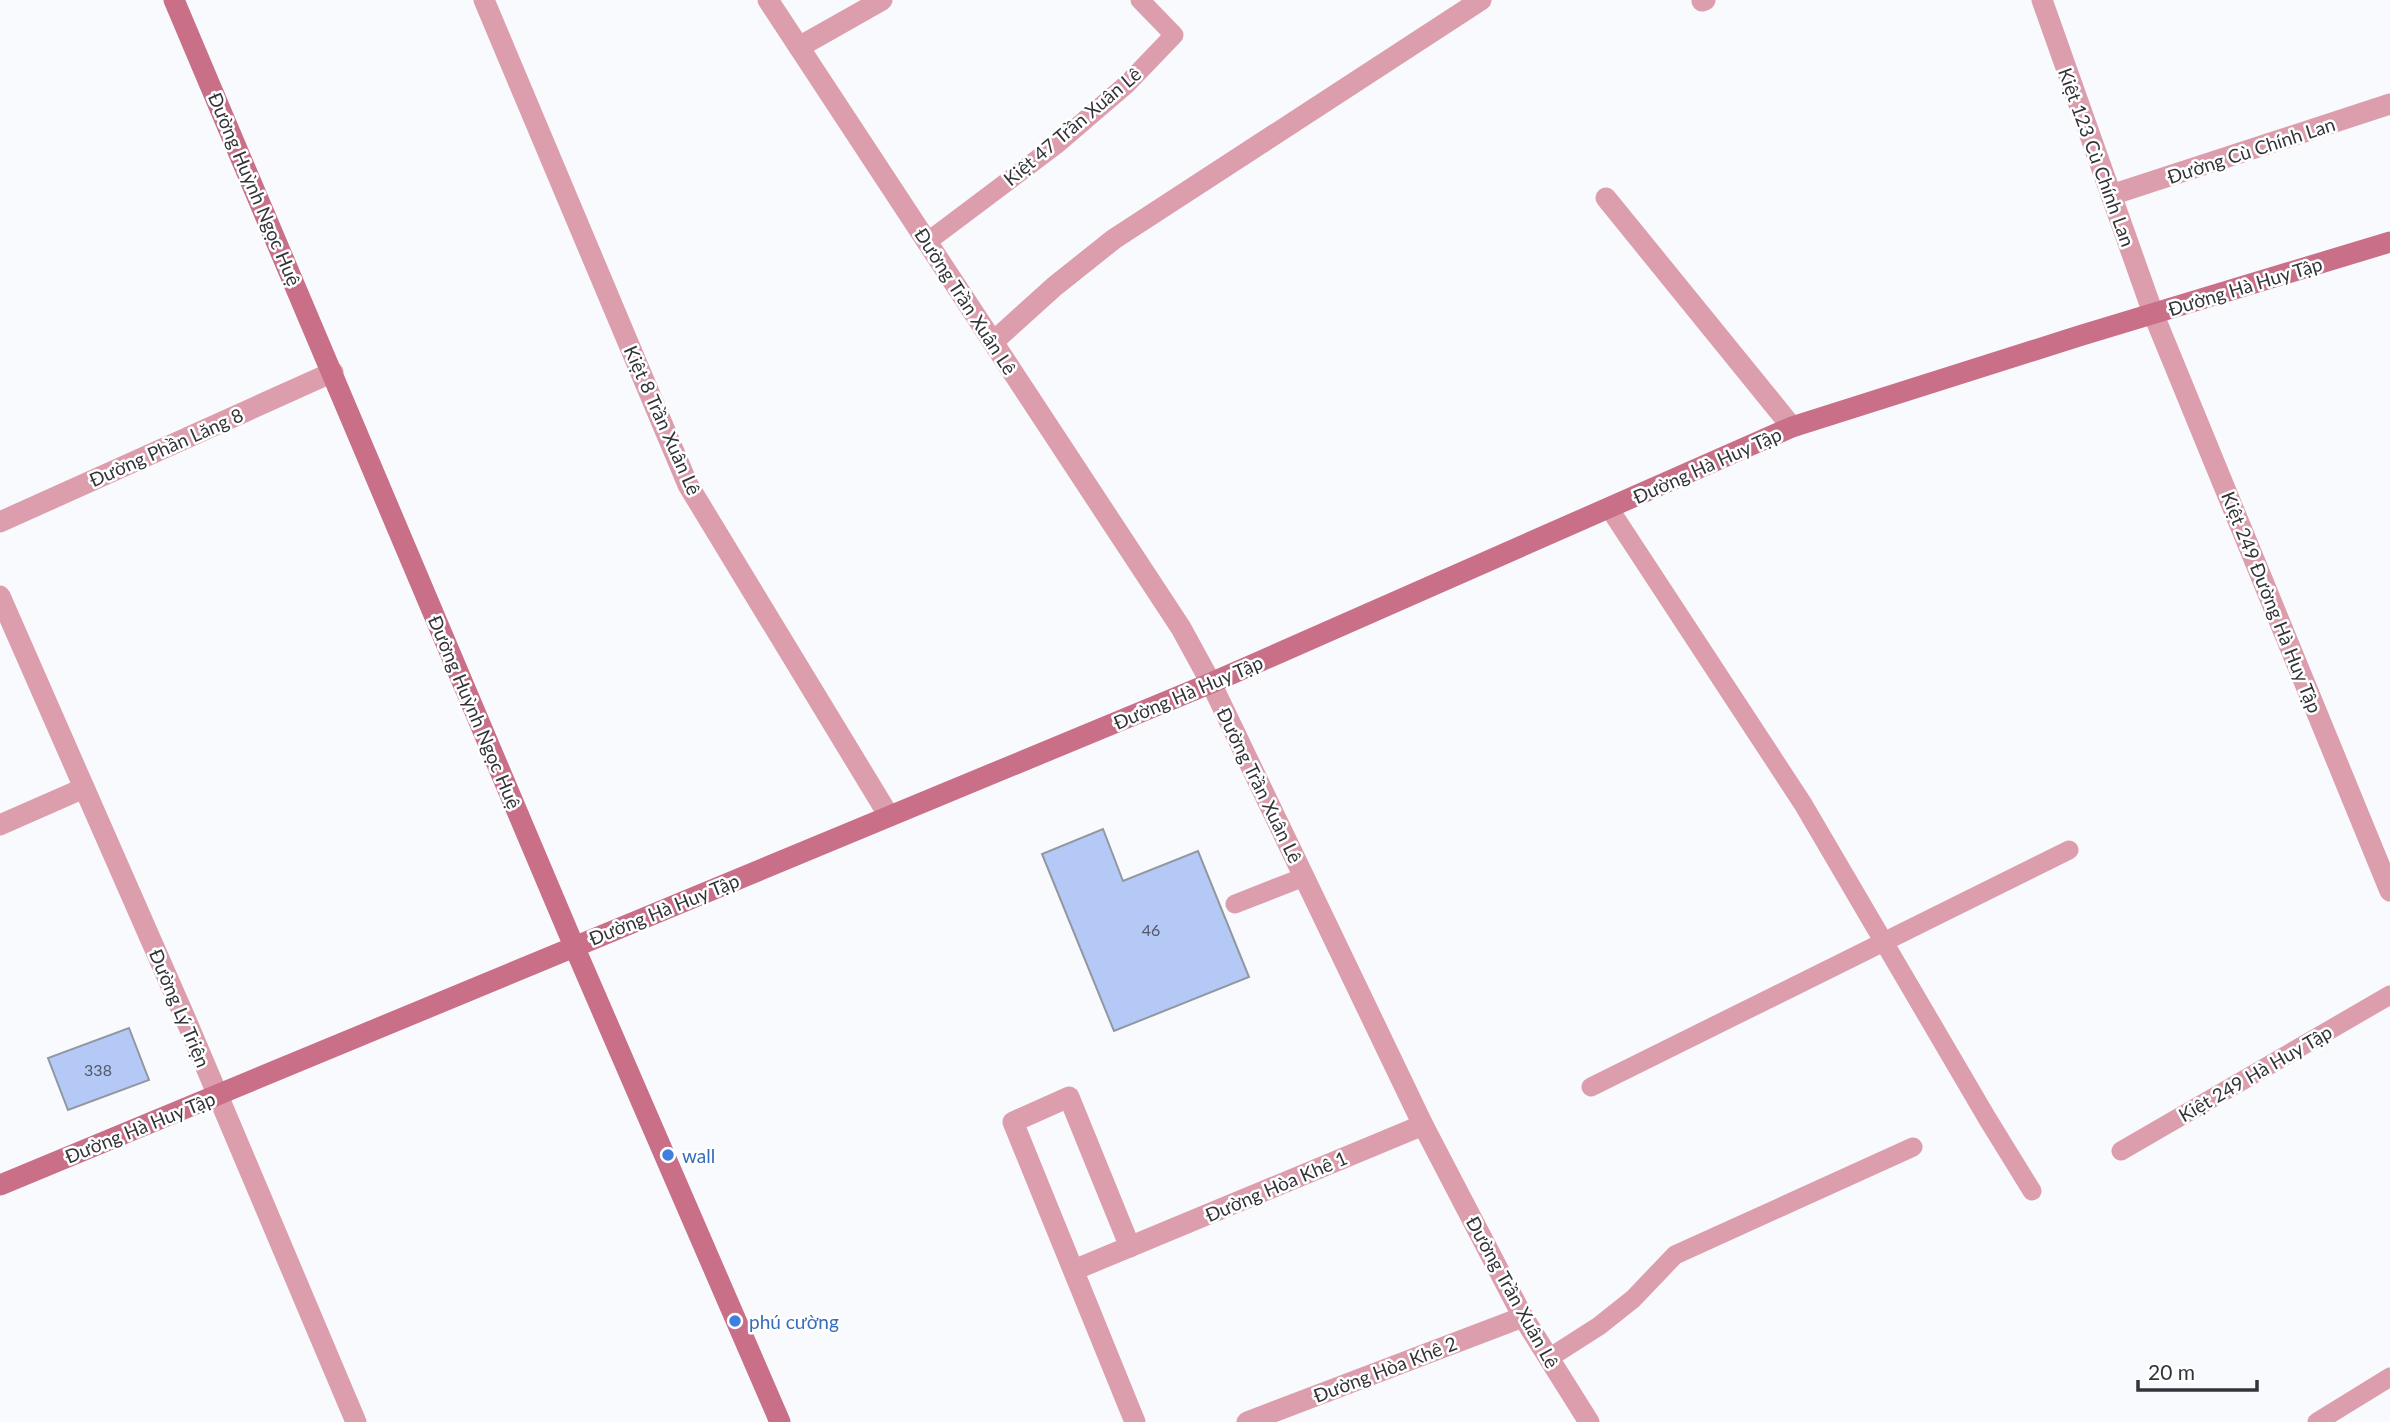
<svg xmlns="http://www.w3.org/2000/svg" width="2390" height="1422" font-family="Lato,sans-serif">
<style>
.building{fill:#b4c9f5;stroke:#9297a1;stroke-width:2}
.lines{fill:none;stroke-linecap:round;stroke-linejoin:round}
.lane{stroke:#dc9eac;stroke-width:19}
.street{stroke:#dc9eac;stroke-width:21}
.secondary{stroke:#c96f87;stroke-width:21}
.shop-dot{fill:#3f7fe0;stroke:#fff;stroke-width:2.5}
.labels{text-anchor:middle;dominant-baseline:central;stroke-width:5;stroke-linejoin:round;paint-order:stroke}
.number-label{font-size:16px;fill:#525968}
.street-label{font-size:19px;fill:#323439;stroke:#fff}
.shop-label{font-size:19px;fill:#366cbe;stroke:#fff;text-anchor:start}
</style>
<rect width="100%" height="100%" fill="#f8fafe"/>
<!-- building -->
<g class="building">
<path d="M1103 829 1123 881 1198 851 1249 977 1114 1031 1042 854Z"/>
<path d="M129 1028 149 1080 68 1110 48 1058Z"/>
</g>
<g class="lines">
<!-- lane -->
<g class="lane">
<path d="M927 242 1056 145 1127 84 1174 35 1140 0"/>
<path d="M1609 508 1803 804 1987 1118 2032 1191"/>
<path d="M1235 904 1304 877"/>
<path d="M1591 1087 2069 850"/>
<path d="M2121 1151 2390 995"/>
<path d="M1549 1358 1599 1326 1633 1299 1675 1255 1913 1147"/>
<path d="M2317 1422 2390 1377"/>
</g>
<!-- street -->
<g class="street">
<path d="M484 0 688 485 889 816"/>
<path d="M768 0 1181 628 1211 683 1423 1125 1523 1317 1589 1422"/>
<path d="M2042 0 2153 313 2390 891"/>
<path d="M1702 1 1705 0"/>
<path d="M799 47 882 0"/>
<path d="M2111 195 2390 104"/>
<path d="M1606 198 1792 427"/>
<path d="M993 342 1055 286 1114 239 1481 0"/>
<path d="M0 522 333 372"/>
<path d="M0 596 186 1020 356 1422"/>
<path d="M0 825 84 788"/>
<path d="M1130 1247 1069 1097 1013 1122 1135 1422"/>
<path d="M1074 1270 1423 1125"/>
<path d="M1247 1422 1523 1317"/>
</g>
<!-- secondary -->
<g class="secondary">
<path d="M174 0 574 946 780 1422"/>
<path d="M0 1185 1211 683 1792 427 2079 336 2390 242"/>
</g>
</g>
<!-- markers -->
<g class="shop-dot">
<circle cx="668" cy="1155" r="7"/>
<circle cx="735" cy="1321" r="7"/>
</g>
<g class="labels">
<!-- number labels -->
<g class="number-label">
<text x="1151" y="929">46</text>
<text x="98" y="1069">338</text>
</g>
<!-- street labels -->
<g class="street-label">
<text transform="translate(1072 126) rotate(-40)">Kiệt 47 Trần Xuân Lê</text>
<text transform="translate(2251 150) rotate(-18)">Đường Cù Chính Lan</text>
<text transform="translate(2097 157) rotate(70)">Kiệt 123 Cù Chính Lan</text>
<text transform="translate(255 189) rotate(67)">Đường Huỳnh Ngọc Huệ</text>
<text transform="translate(2245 286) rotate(-17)">Đường Hà Huy Tập</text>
<text transform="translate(966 301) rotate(57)">Đường Trần Xuân Lê</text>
<text transform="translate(663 420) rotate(66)">Kiệt 8 Trần Xuân Lê</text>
<text transform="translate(166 447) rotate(-24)">Đường Phần Lăng 8</text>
<text transform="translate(1707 465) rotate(-24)">Đường Hà Huy Tập</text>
<text transform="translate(2272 602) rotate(68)">Kiệt 249 Đường Hà Huy Tập</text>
<text transform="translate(1188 692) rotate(-23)">Đường Hà Huy Tập</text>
<text transform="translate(475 712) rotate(67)">Đường Huỳnh Ngọc Huệ</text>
<text transform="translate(1260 785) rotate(64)">Đường Trần Xuân Lê</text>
<text transform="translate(664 909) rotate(-22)">Đường Hà Huy Tập</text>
<text transform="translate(180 1008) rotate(67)">Đường Lý Triện</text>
<text transform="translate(2255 1073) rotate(-30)">Kiệt 249 Hà Huy Tập</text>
<text transform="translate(140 1127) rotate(-22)">Đường Hà Huy Tập</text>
<text transform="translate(1276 1186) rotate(-23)">Đường Hòa Khê 1</text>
<text transform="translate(1513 1292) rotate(61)">Đường Trần Xuân Lê</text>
<text transform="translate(1385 1369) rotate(-21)">Đường Hòa Khê 2</text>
</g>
<!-- shop labels -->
<g class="shop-label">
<text x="682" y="1155">wall</text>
<text x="749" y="1321">phú cường</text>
</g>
</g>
<!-- scale -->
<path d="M2138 1380v10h119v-10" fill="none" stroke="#323439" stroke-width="3.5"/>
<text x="2148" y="1380" font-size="21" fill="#323439" stroke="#ffffff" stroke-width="5" paint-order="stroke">20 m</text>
</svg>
